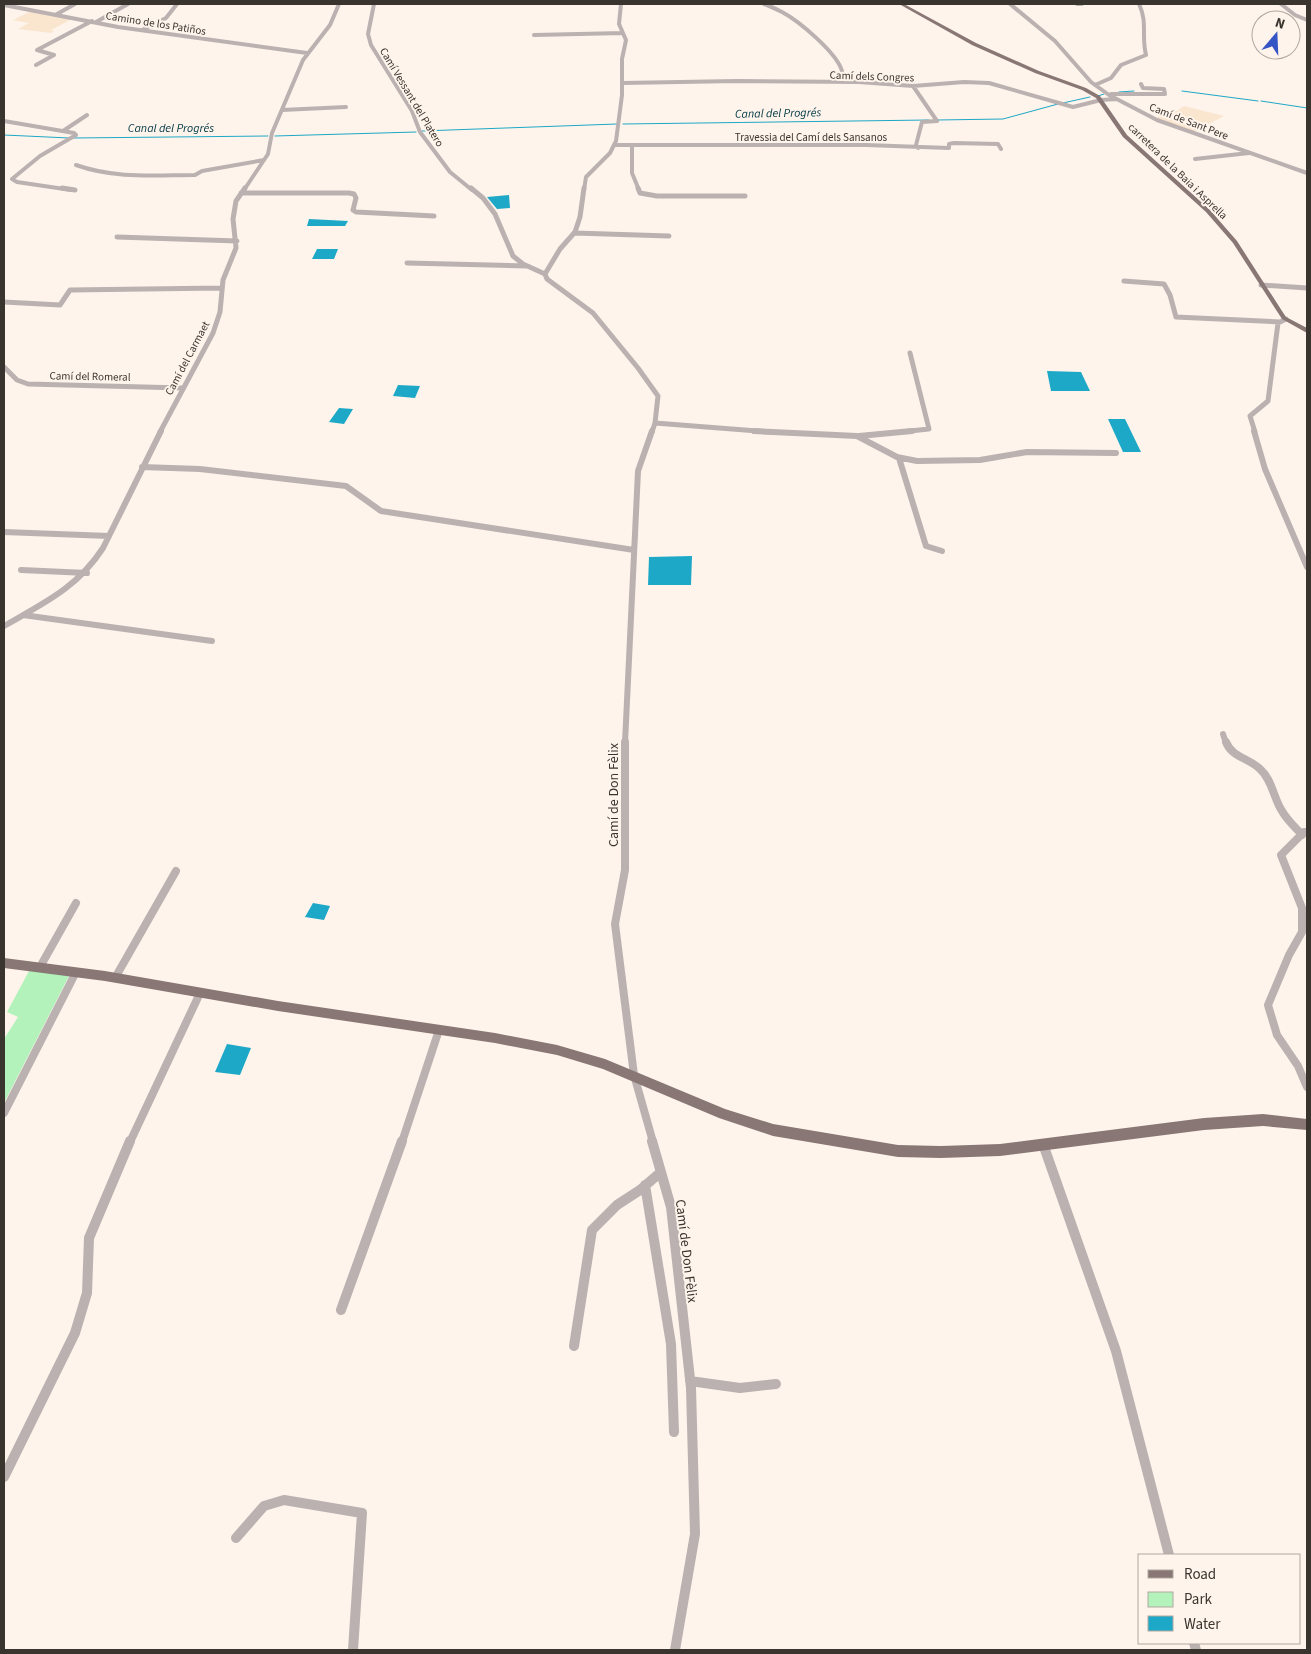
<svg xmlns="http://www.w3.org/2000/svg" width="1311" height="1654" font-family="'Source Sans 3',sans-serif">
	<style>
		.built { fill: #fae5cf }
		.green { fill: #b3f3bb }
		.water { fill: #1da8c7 }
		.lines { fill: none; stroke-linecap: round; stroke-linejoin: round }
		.stream { stroke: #1da8c7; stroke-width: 1 }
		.minor-far4 { stroke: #bbb1b0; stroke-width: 4 }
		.minor-far3 { stroke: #bbb1b0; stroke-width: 5 }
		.minor-far2 { stroke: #bbb1b0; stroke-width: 6 }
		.minor-far1 { stroke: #bbb1b0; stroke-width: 8 }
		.minor { stroke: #bbb1b0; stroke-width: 10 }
		.major { fill: #897775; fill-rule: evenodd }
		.labels { text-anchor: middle; stroke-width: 4; stroke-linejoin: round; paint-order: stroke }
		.far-street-label { font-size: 11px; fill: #3a342e; stroke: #fef4eb }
		.far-water-label { font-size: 12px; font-style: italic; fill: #003a47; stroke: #fef4eb }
		.street-label { font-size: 14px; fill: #3a342e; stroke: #fef4eb }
	</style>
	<rect width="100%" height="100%" fill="#fef4eb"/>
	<path class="built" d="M31,11L74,18L51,30L54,31L51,33L18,29L29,23L13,20Z
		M1184,106L1224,116L1193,132L1156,118L1173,110L1177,111Z"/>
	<path class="green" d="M29,971L70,974L4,1103V1039L18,1017L7,1012Z"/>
	<path class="water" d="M509,195L510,208L497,209L487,197Z
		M309,219L348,221L345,226H307Z
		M317,249H338L334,259H312Z
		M1047,371L1081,372L1090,391H1051Z
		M398,385L420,386L415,398L393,396Z
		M339,408L353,409L344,424L329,422Z
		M1108,419H1125L1141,452H1123Z
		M692,556L691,585H648L649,557Z
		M313,903L330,906L324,920L305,917Z
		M227,1044L251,1048L240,1075L215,1072Z"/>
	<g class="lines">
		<path class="stream" d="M1182,91L1258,101
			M1119,92L1134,91
			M1098,96L1104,94
			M1261,101L1307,108
			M1063,103L1090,97
			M938,120L1003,119L1058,104
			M623,124L929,120
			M422,131L617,124
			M4,135L69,138
			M275,136L416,132
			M74,138L268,136"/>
		<path class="minor-far4" d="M374,4L368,34L371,45L412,111L420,132L450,172L472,190
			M764,4C770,6 776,9 782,12C799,21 837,53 842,71
			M1010,4L1055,41L1091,82L1109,95L1157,120L1307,173
			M1077,4H1082
			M1281,4L1295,15L1307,20
			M4,5L118,27L307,53
			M57,14L75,4
			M96,22L128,4
			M142,30L166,18L177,4
			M534,35L623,33
			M36,65L54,55L37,50L92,21
			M622,83L737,81L859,82L913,86L964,82L989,83L1073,107L1101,100L1117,99
			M1095,85L1111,78L1121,65L1146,55C1141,35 1148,23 1139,4
			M913,86L937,121L922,122L916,145L918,148
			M1111,94H1165L1164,89L1143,88L1141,84
			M282,110L346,107
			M4,121L74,133L76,135L40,156L12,179L17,182L71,190
			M63,131L87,115
			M614,145H866L949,148V144L954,143L998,144L1001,149
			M632,146V173L639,190
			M1195,159L1249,153
			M76,165C115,179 155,175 195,175L202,171L264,160
			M244,190L268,154L272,133L303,60L330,25L339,4
			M584,190L586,177L610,153L616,141L622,95V59L626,40L619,24L621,4"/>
		<path class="minor-far3" d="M62,188L75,190
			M471,188L483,198L495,214L513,256L523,264L545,274
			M584,188L580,217L575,232L560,249L545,274L547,279L593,313L638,368L658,396L655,423L652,432
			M638,188L640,193L657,196H745
			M241,193H349L354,194L356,198L353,210L356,212L434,216
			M574,233L669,236
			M117,237L237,241
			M407,263L526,266
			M1124,281L1164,284L1170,295L1176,317L1280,322
			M1261,285L1307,288
			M4,302L60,305L70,290L221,288
			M4,367L17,380L28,384L183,388
			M655,423L770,432
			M160,432L213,333L220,312L223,280L236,248L233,219L236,201L245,188
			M900,432L929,429L910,353
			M1255,432L1250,416L1268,401L1278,323L1286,319"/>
		<path class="minor-far2" d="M754,431L857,436L897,457L917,461L980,460L1027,452L1116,453
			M1254,431L1265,469L1307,567
			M859,436L912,431
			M899,458L926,546L942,551
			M142,467L200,469L346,486L381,511L634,550
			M4,532L109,536
			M21,570L87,573
			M23,615L212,641
			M4,626C44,603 77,588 103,548L161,431
			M1223,734L1226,743
			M625,743L638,471L652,431"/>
		<path class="minor-far1" d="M625,742V870L615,924L634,1075L653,1142
			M1226,742C1232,758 1250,758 1261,770C1272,780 1274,799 1282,811C1287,820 1295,827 1302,835
			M1307,832H1304L1281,855L1302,908V932L1289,955L1268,1005L1277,1035L1298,1066L1307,1087
			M40,967L76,903
			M115,978L176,871
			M4,1113L76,972
			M130,1142L200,993
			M402,1142L439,1030"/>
		<path class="minor" d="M652,1141L671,1207L691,1388L695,1534L675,1650
			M1043,1144L1116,1351L1169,1555
			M645,1185L671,1344L674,1432
			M341,1310L402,1141
			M574,1346L592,1230L617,1205L640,1190L661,1172
			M690,1381L740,1388L776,1384
			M4,1477L75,1333L87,1293L89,1238L130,1141
			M236,1538L264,1506L284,1500L362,1513L353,1650
			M1194,1643L1196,1650"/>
		<path class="major" d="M899,4H904L976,43L1039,71L1086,88L1100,96L1127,135L1210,210L1237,241L1282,311L1286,317L1307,328V333L1282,319L1233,243L1206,212L1123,137L1096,98L1082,90L1035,73L972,45Z
			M4,958L105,971L278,1001L495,1033L557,1045L605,1059L725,1109L773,1124L898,1145L941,1146L1000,1144L1204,1118L1263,1114L1307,1119V1130L1263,1126L1204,1130L1000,1156L941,1158L898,1157L773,1136L719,1118L603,1069L557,1055L495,1043L278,1011L105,981L4,968Z"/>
	</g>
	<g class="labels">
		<g class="far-street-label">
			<text transform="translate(156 23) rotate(9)" y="4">Camino de los Patiños</text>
			<text transform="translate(872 76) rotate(2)" y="4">Camí dels Congres</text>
			<text transform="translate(412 97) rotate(59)" y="4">Camí Vessant del Platero</text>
			<text transform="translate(1189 121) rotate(21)" y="4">Camí de Sant Pere</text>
			<text x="811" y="141">Travessia del Camí dels Sansanos</text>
			<text transform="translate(1178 171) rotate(44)" y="4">carretera de la Baia i Asprella</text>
			<text transform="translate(187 358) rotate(-62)" y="4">Camí del Carmaet</text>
			<text transform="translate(90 376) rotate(1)" y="4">Camí del Romeral</text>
		</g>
		<g class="far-water-label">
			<text transform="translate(778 113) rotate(-1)" y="4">Canal del Progrés</text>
			<text x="171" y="132">Canal del Progrés</text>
		</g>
		<g class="street-label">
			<text transform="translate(613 795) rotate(-90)" y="5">Camí de Don Fèlix</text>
			<text transform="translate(687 1251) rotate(83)" y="5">Camí de Don Fèlix</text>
		</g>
	</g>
	<rect width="1311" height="1654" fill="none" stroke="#3a342e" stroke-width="10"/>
	<rect x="1138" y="1554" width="162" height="90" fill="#fef4eb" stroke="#b0a79f"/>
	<rect x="1148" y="1570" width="25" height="8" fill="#897775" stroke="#b0a79f"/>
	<text x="1184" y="1579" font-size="15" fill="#3a342e">Road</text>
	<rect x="1148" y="1592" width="25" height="15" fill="#b3f3bb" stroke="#b0a79f"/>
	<text x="1184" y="1604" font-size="15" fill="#3a342e">Park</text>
	<rect x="1148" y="1616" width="25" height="15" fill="#1da8c7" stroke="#b0a79f"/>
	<text x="1184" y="1629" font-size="15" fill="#3a342e">Water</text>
	<g transform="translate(1276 35) rotate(19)"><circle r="24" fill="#fef4eb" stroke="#b0a79f"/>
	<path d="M0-4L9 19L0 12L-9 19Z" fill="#3554c5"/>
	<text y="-8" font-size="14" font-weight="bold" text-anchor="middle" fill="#3a342e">N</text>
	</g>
</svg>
